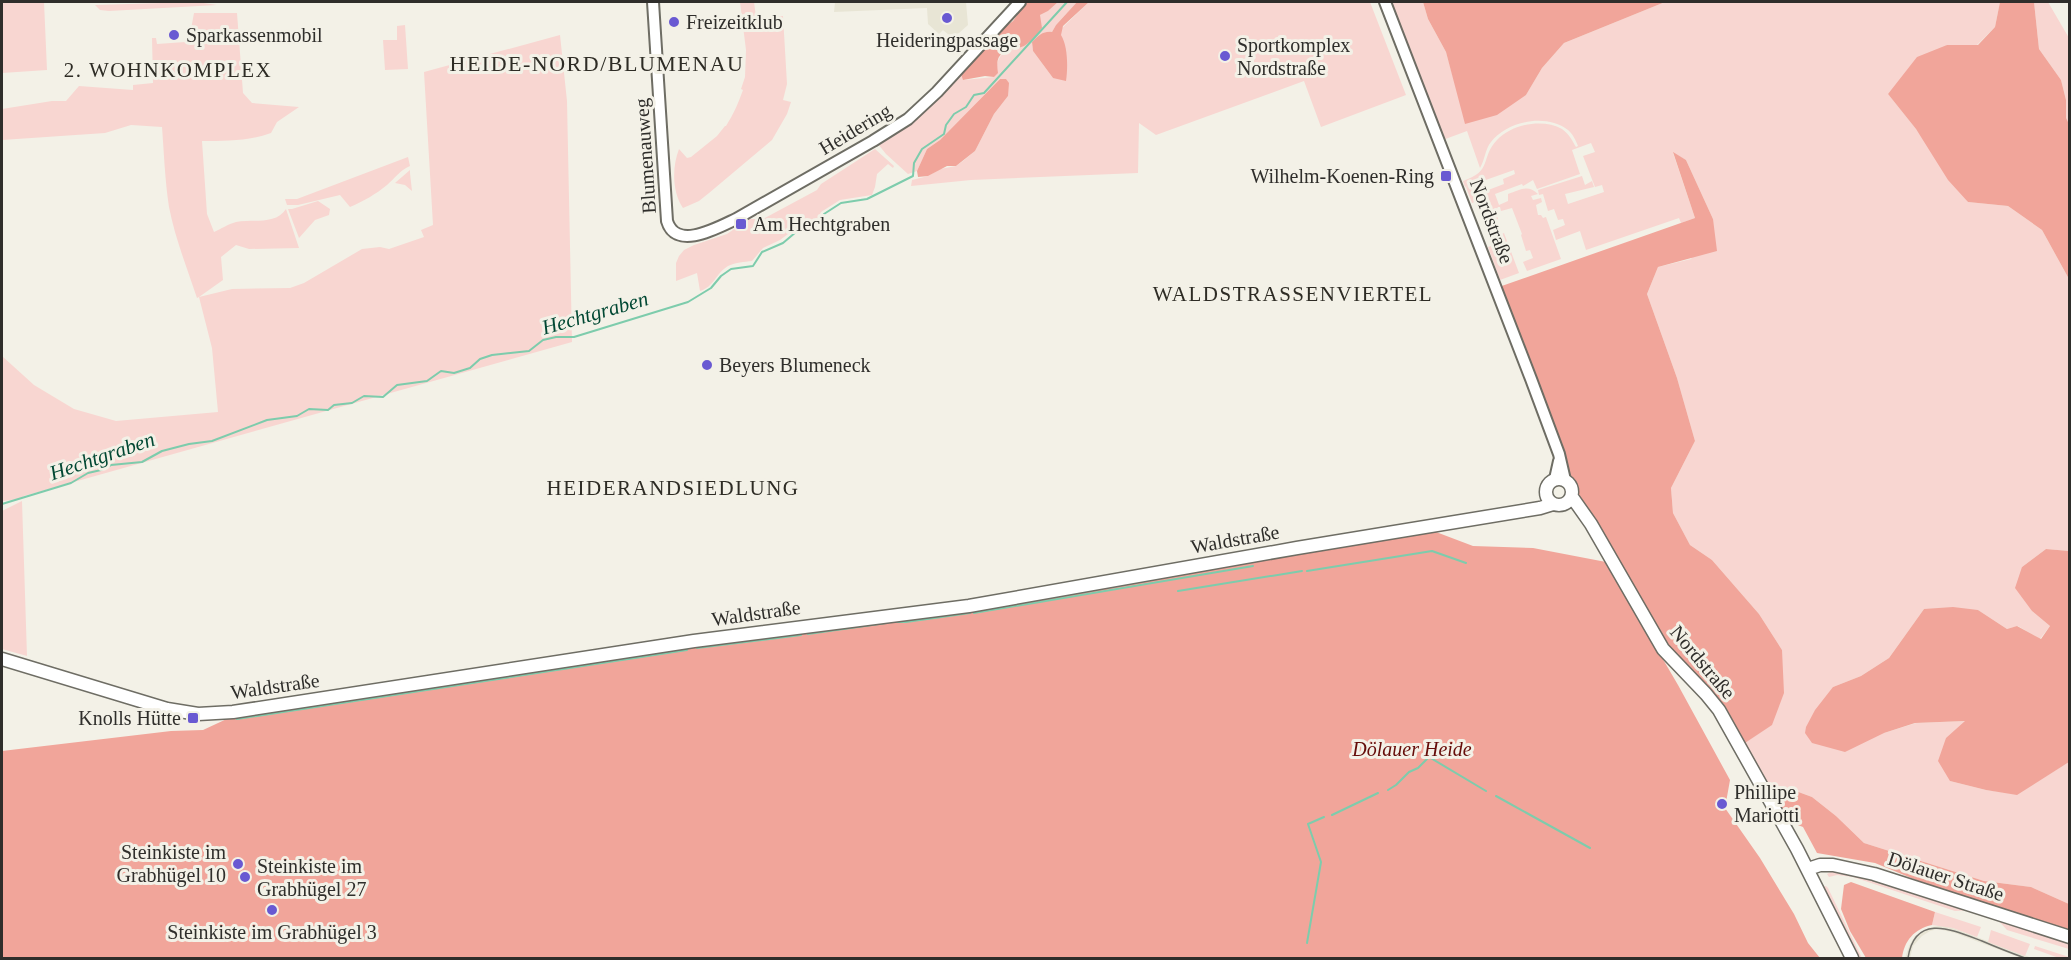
<svg xmlns="http://www.w3.org/2000/svg" width="2071" height="960" font-family="Georgia,serif">
	<style>
		.built { fill: #e8e5d5 }
		.green { fill: #f8d6d1; fill-rule: evenodd }
		.forest { fill: #f1a59a }
		.lines { fill: none; stroke-linecap: round; stroke-linejoin: round }
		.stream { stroke: #7dccac; stroke-width: 2 }
		.tertiary-casing { stroke: #6e6d64; stroke-width: 14 }
		.secondary-casing { stroke: #6e6d64; stroke-width: 15 }
		.tertiary { stroke: #fff; stroke-width: 10 }
		.secondary { stroke: #fff; stroke-width: 12 }
		.tram { stroke: #72716b; stroke-width: 1.5 }
		.poi-dot { fill: #6959d2; stroke: #f3f1e7; stroke-width: 2 }
		.labels { text-anchor: middle; stroke-width: 6; stroke-linejoin: round; paint-order: stroke }
		.poi-label { font-size: 20px; fill: #2f2e2b; stroke: #f3f1e7; text-anchor: start }
		.street-label { font-size: 20px; fill: #2f2e2b; stroke: #f3f1e7 }
		.park-label { font-size: 20px; font-style: italic; fill: #660d0a; stroke: #f3f1e7 }
		.neighbourhood-label { font-size: 21px; letter-spacing: 1.5px; fill: #2e2c25; stroke: #f3f1e7 }
		.water-label { font-size: 21px; font-style: italic; fill: #014833; stroke: #f3f1e7 }
		.quarter-label { font-size: 22px; letter-spacing: 1.5px; fill: #2e2c25; stroke: #f3f1e7 }
	</style>
	<rect width="100%" height="100%" fill="#f3f1e7"/>
	<path class="built" d="M835,2H966L968,25L959,33L950,36L943,30L939,34L928,24L927,8L834,12Z
		M1942,925L1953,928L2032,958H2021L1955,933L1938,929L1930,931L1922,936L1913,946L1910,958H1905L1909,946L1915,936L1928,928Z"/>
	<path class="green" d="M2,2H44L47,70L2,73Z
		M197,2L217,5L109,11L100,10L95,5Z
		M740,2H754L756,17L783,16L787,84L783,100L791,102L787,114L772,140L709,193L699,201L683,208C672,192 672,167 679,149L687,158L691,157L717,136L725,126H726C733,115 738,104 743,90L741,89L745,77L746,50Z
		M1058,2H1077L1056,25L1052,32C1043,31 1039,35 1032,42L1033,51L1053,78L1059,31L1089,2H1370L1406,95L1321,127L1304,81L1156,135L1139,123L1138,173L971,180L911,186L912,180L928,176L940,169L956,166L963,161L975,151L994,114L1008,96L1000,79L940,140L927,149L917,171L908,174L886,154L878,144L964,65V80L994,77C998,61 997,52 1015,49L1040,15L1048,11Z
		M1390,2H1423L1428,19L1446,52L1466,123L1526,95L1542,68L1564,43L1665,2H2000L1995,27L1977,45H1947L1888,94L1916,129L1968,202L2008,206L2042,230L2069,279V551L2046,549L2022,567L2032,611L2050,626L2040,639L2018,626L2007,629L1978,610L1924,609L1889,658L1861,676L1833,687L1884,733L1916,723L1966,721L1950,781L1986,790L2017,794L2069,762V904L2031,887L1984,881L1864,843L1836,816L1812,797L1793,790L1777,799L1745,743L1772,724L1782,650L1759,614L1712,560L1690,545L1673,513L1671,488L1695,441L1677,378L1647,294L1658,267L1691,259L1713,219L1686,160L1673,153L1695,218L1681,223L1679,218L1586,250L1580,231L1556,240L1553,230L1565,225L1563,219L1558,220L1554,209L1548,211L1543,194L1539,195L1538,190L1582,176L1585,185L1592,181L1594,187L1565,194L1568,204L1604,192L1602,185L1595,187L1583,156L1595,152L1591,143L1572,150L1580,174L1537,189L1533,180L1523,186L1522,184L1495,194L1499,205L1508,201V194C1520,190 1528,184 1538,194L1531,196L1533,200L1541,198L1542,202L1536,205L1538,215H1541L1543,218L1546,217L1561,259L1527,271L1523,262L1533,258L1530,250L1526,251L1521,235L1522,234L1512,208L1501,211L1500,207H1498L1496,210L1498,219L1486,223L1484,220L1487,216L1486,213L1493,211L1492,207L1488,208L1484,198L1472,203L1466,187L1468,186L1465,187L1463,181C1493,171 1480,158 1497,140C1512,124 1543,118 1562,129C1569,134 1572,140 1576,147L1578,146C1576,141 1573,134 1568,130C1546,113 1507,121 1491,142C1485,149 1485,160 1480,168L1467,131L1440,141ZM1514,170L1515,174L1503,179L1504,184L1483,192L1480,182Z
		M2034,2H2048L2069,38V126L2066,118V100L2061,80L2039,49Z
		M194,13H237L243,93L252,103L299,107L277,122L271,133C249,141 226,141 202,141L207,214L214,232C221,229 228,224 236,222C253,219 276,225 286,209L299,248L249,249L236,245L221,257L223,280L199,297L232,289L290,288L304,283L362,249L380,247L389,249L424,237L421,230L433,225L424,72L560,35L567,101L572,342L24,496L20,499L2,501V356L34,385L74,409L116,421L218,412L212,348L199,297L197,298C187,268 175,238 169,207C165,180 164,154 162,127L131,125L105,133L2,140V109L52,101H66L79,86L133,90V85L153,83L152,38H156L157,44L185,42L189,40Z
		M405,25L408,69L385,70L383,40H397V26Z
		M875,149L894,166L893,168L888,164L877,174L875,187L872,195L840,200L821,212L816,222L796,228L780,240L763,248L752,261C744,262 736,262 728,266C716,273 714,287 700,291L697,273L676,281V263L679,256L684,250L694,245L727,234L749,219H763L817,190L821,184Z
		M408,157L410,166C400,170 395,178 387,185C376,194 364,201 350,207L340,195L298,205H287L285,199H297Z
		M410,170V173L412,191L405,185L395,183Z
		M318,201L330,209L329,215L315,220L299,238L288,209H292Z
		M1504,233L1519,273L1500,280L1488,247L1497,244L1495,237Z
		M22,501L27,656L2,649V511Z
		M1833,871H1844L1972,910L1955,911L1853,877L1837,875L1829,877L1827,874Z
		M1826,886L1828,888L1862,958H1858L1823,887Z
		M1935,912L1981,927L1977,937L1953,928L1932,925Z
		M1996,918L2069,942V949L2007,930Z
		M1991,930L2030,944L2025,956L1988,942Z
		M2035,946L2069,957V958H2059L2034,949Z"/>
	<path class="forest" d="M1026,2H1058L1048,11L1040,15L1042,28C1037,34 1031,42 1024,46C1008,53 994,48 998,73L994,77L985,76L963,80L961,74L990,38L1013,21Z
		M1077,2H1089L1063,26L1061,35C1068,46 1068,68 1066,81L1053,78L1033,51L1032,42C1039,35 1043,31 1052,32L1056,25Z
		M1423,2H1665L1564,43L1542,68L1526,95L1497,115L1465,124L1446,52L1428,19Z
		M2000,2H2034L2039,49L2061,80L2066,100V118L2070,126L2069,279L2042,230L2008,206L1968,202L1948,180L1916,129L1888,94L1917,57L1947,45H1978L1995,27Z
		M1000,79H1006L1009,83L1008,96L994,114L975,151L956,166H947L928,176L918,177L917,171L927,149L940,140Z
		M1673,152L1686,160L1713,219L1717,251L1658,267L1647,294L1677,378L1695,441L1671,488L1673,513L1690,545L1712,560L1759,614L1782,650L1784,693L1772,725L1745,743L1725,706L1670,653L1578,502L1496,288L1695,218Z
		M1436,532L1473,546L1533,548L1606,562L1678,685L1730,780L1725,808L1760,858L1794,914L1808,943L1820,958H2V751L171,731L203,730L231,717L686,645L970,609Z
		M2046,549L2069,551V762L2017,795L1986,790L1950,781L1938,761L1946,738L1965,721L1915,723L1884,733L1845,752L1812,743L1805,733L1806,727L1815,710L1833,687L1861,676L1889,658L1924,609L1953,607L1978,610L2007,629L2017,626L2041,639L2050,626L2032,611L2015,588L2022,567Z
		M1793,790L1812,797L1836,816L1864,843L1984,881L2031,887L2069,904V937L1986,909L1875,863L1817,853L1803,827L1790,822L1777,799Z
		M1851,882L1935,912L1932,925C1914,929 1904,941 1902,958H1866L1850,931L1841,909L1844,885Z"/>
	<g class="lines">
		<path class="stream" d="M2,504L71,483L88,473L101,470L111,465L142,462L162,451L189,444L212,441L267,420L297,416L309,409L328,410L334,405L352,403L364,396L383,397L397,385L427,381L441,371L454,373L470,368L480,359L492,355L529,351L543,340L556,337H574L688,302L711,288L721,276L731,269L753,266L762,252L783,243L796,232L815,227L824,214L841,203L867,199L913,176L914,163L922,149L944,134L946,125L954,114L966,107L974,95L984,93L1067,2
			M1307,571L1432,551L1466,563
			M1178,591L1302,571
			M974,613L1253,566
			M894,622H906L970,613
			M808,634L886,623
			M697,648L801,635
			M237,719L687,650
			M1388,790L1396,785L1409,772L1418,768L1429,757L1486,791
			M1496,796L1590,848
			M1332,815L1378,793
			M1307,943L1321,862L1308,824L1324,817"/>
		<g class="tertiary-casing">
			<path id="tertiary" d="M653,2L667,221C676,251 717,228 736,219L873,141L908,119L937,92L1020,2
				M1385,2L1531,379L1559,454L1565,480
				M1555,479L1559,461"/>
		</g>
		<g class="secondary-casing">
			<path id="secondary" d="M1546 492a13 13 0 1 1 26 0a13 13 0 1 1-26 0Z
				M1572,497L1591,524L1663,649L1706,694L1719,710L1797,849L1852,958
				M2,659L167,709L198,714L233,712L694,641L969,606L1297,548L1540,508L1553,504
				M1808,869L1820,865H1833L1874,874L2070,937"/>
		</g>
		<use href="#tertiary" class="tertiary"/>
		<use href="#secondary" class="secondary"/>
		<path class="tram" d="M1908,958C1915,912 1953,930 1982,941C1996,947 2011,953 2025,958"/>
	</g>
	<g class="poi-dot">
		<circle cx="947" cy="18" r="6"/>
		<circle cx="674" cy="22" r="6"/>
		<circle cx="174" cy="35" r="6"/>
		<circle cx="1225" cy="56" r="6"/>
		<rect x="1440" y="170" width="12" height="12" rx="3"/>
		<rect x="735" y="218" width="12" height="12" rx="3"/>
		<circle cx="707" cy="365" r="6"/>
		<rect x="187" y="712" width="12" height="12" rx="3"/>
		<circle cx="1722" cy="804" r="6"/>
		<circle cx="238" cy="864" r="6"/>
		<circle cx="245" cy="877" r="6"/>
		<circle cx="272" cy="910" r="6"/>
	</g>
	<g class="labels">
		<g class="poi-label">
			<text x="686" y="29">Freizeitklub</text>
			<text x="186" y="42">Sparkassenmobil</text>
			<text x="947" y="47" text-anchor="middle">Heideringpassage</text>
			<text x="1237" y="52">Sportkomplex<tspan x="1237" dy="23">Nordstraße</tspan></text>
			<text x="1434" y="183" text-anchor="end">Wilhelm-Koenen-Ring</text>
			<text x="753" y="231">Am Hechtgraben</text>
			<text x="719" y="372">Beyers Blumeneck</text>
			<text x="181" y="725" text-anchor="end">Knolls Hütte</text>
			<text x="1734" y="799">Phillipe<tspan x="1734" dy="23">Mariotti</tspan></text>
			<text x="226" y="859" text-anchor="end">Steinkiste im<tspan x="226" dy="23">Grabhügel 10</tspan></text>
			<text x="257" y="873">Steinkiste im<tspan x="257" dy="23">Grabhügel 27</tspan></text>
			<text x="272" y="939" text-anchor="middle">Steinkiste im Grabhügel 3</text>
		</g>
		<g class="street-label">
			<text transform="translate(855 129) rotate(-31)" y="7">Heidering</text>
			<text transform="translate(645 156) rotate(-94)" y="7">Blumenauweg</text>
			<text transform="translate(1492 221) rotate(69)" y="7">Nordstraße</text>
			<text transform="translate(1235 539) rotate(-10)" y="7">Waldstraße</text>
			<text transform="translate(756 613) rotate(-8)" y="7">Waldstraße</text>
			<text transform="translate(1703 662) rotate(50)" y="7">Nordstraße</text>
			<text transform="translate(275 686) rotate(-8)" y="7">Waldstraße</text>
			<text transform="translate(1946 876) rotate(18)" y="7">Dölauer Straße</text>
		</g>
		<g class="park-label">
			<text x="1412" y="756">Dölauer Heide</text>
		</g>
		<g class="neighbourhood-label">
			<text x="168" y="77">2. WOHNKOMPLEX</text>
			<text x="1293" y="301">WALDSTRASSENVIERTEL</text>
			<text x="673" y="495">HEIDERANDSIEDLUNG</text>
		</g>
		<g class="water-label">
			<text transform="translate(595 313) rotate(-16)" y="7">Hechtgraben</text>
			<text transform="translate(102 456) rotate(-19)" y="7">Hechtgraben</text>
		</g>
		<g class="quarter-label">
			<text x="597" y="71">HEIDE-NORD/BLUMENAU</text>
		</g>
	</g>
	<rect width="2071" height="960" fill="none" stroke="#2f2e2b" stroke-width="6"/>
</svg>
